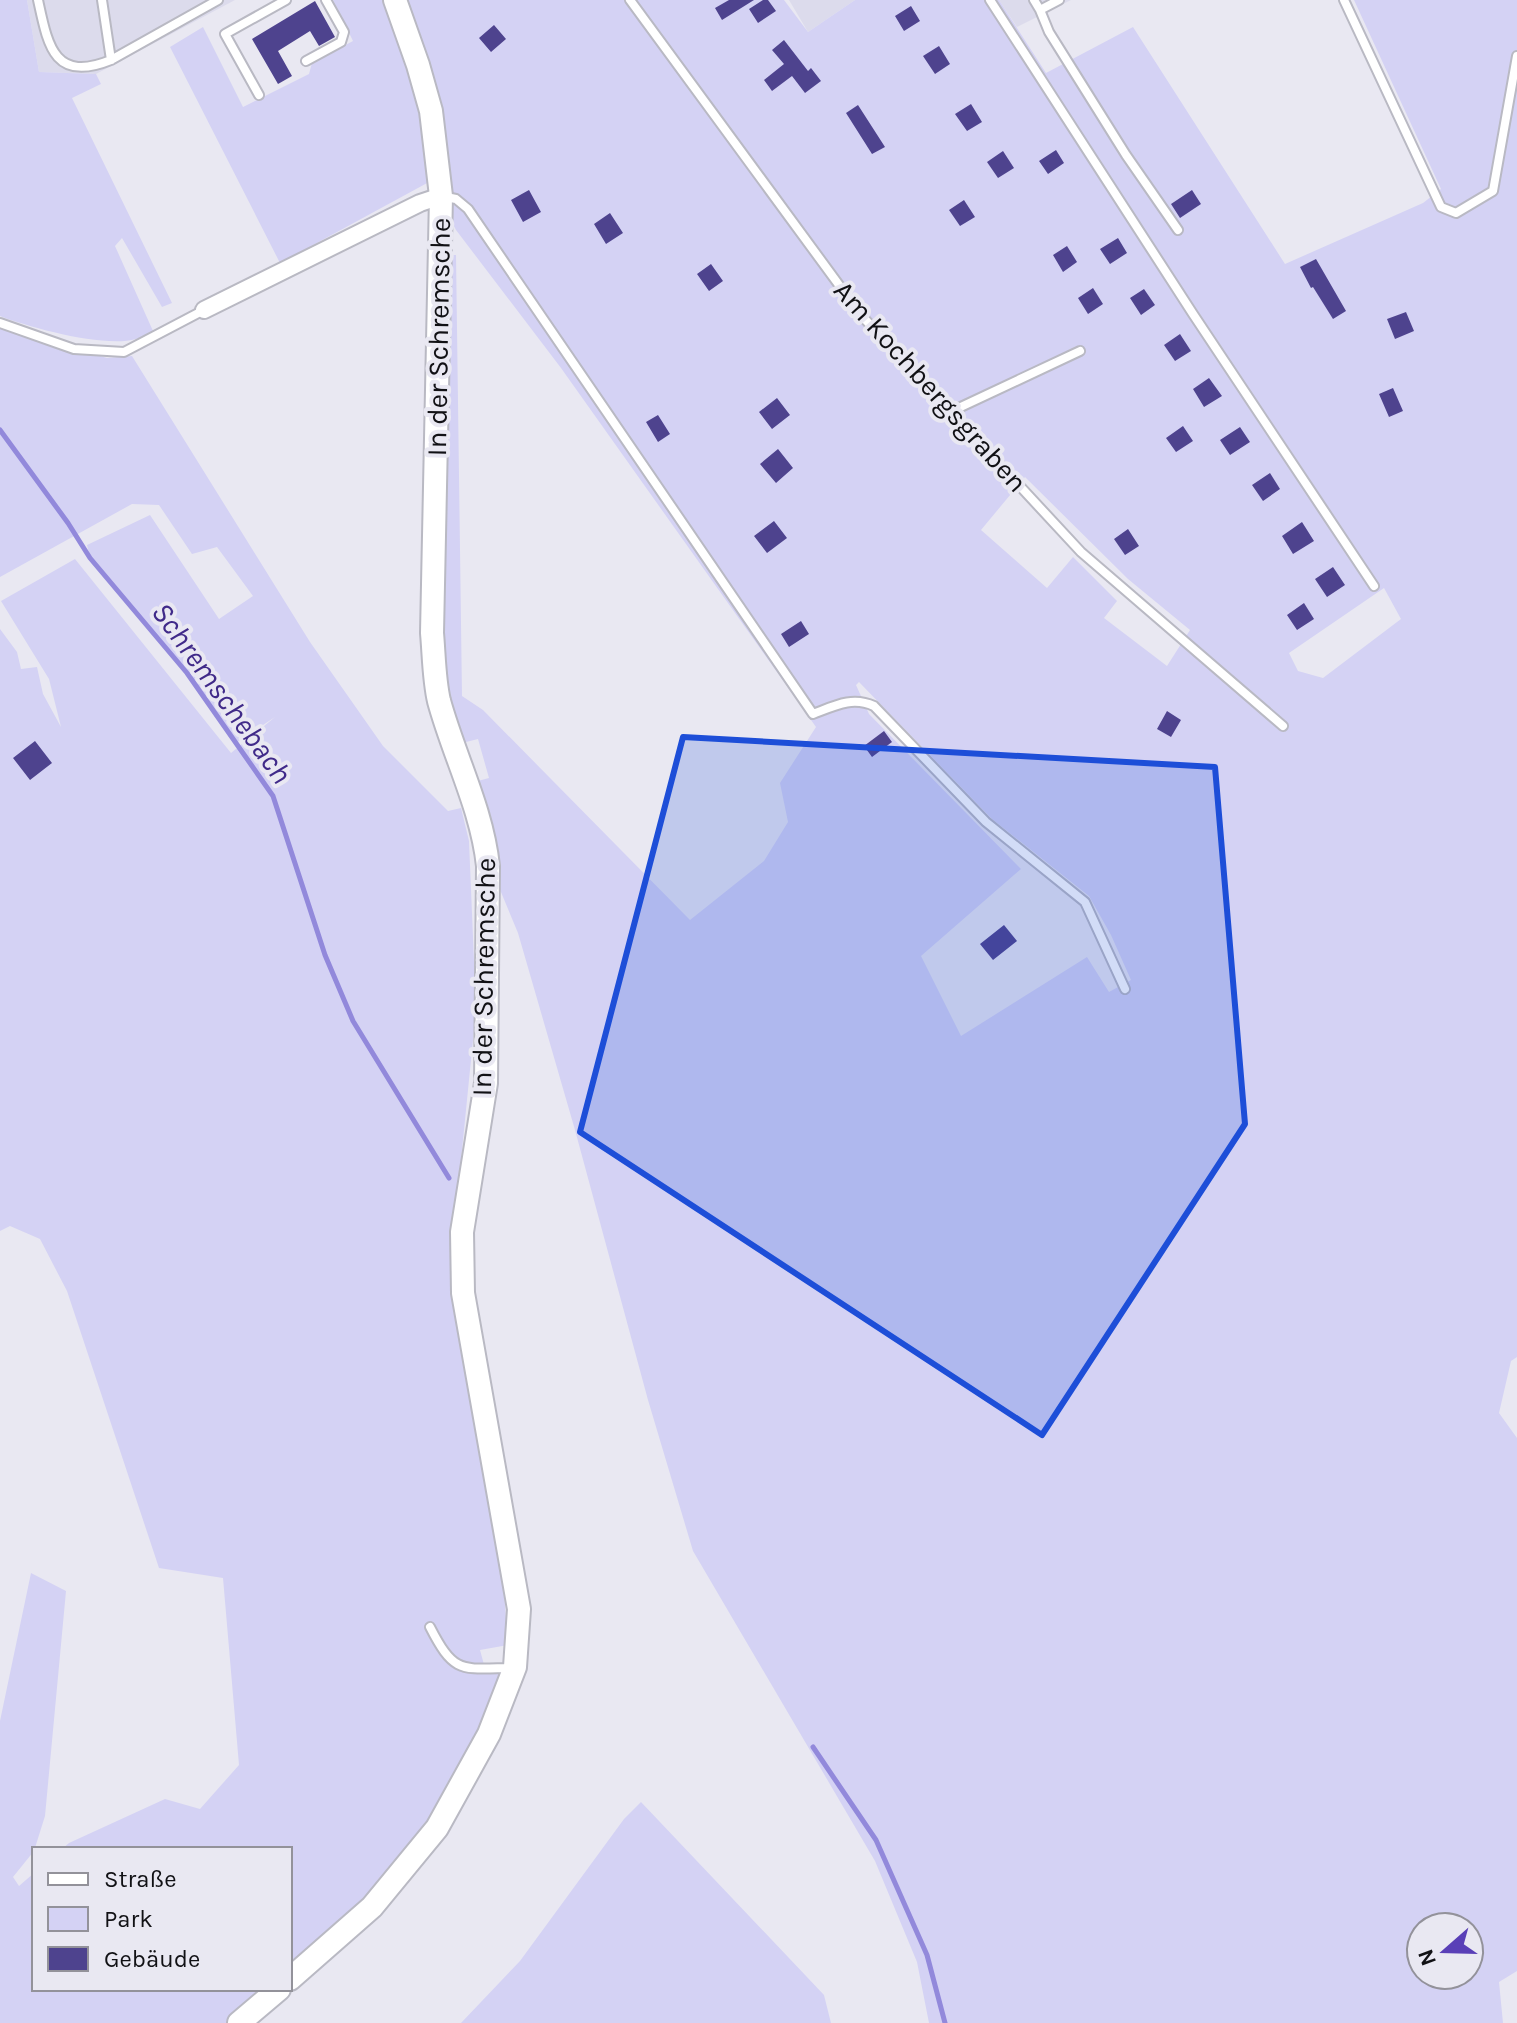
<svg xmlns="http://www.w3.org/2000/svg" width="1517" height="2023" font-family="Karla,sans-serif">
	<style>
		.built { fill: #dcdbec }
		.green { fill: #d4d2f4; fill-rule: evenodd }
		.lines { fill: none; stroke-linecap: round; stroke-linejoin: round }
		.stream { stroke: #9289db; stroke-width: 5 }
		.building { fill: #4e438e }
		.lane-casing { stroke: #b9b9c3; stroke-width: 12 }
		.street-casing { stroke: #b9b9c3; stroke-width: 20 }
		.secondary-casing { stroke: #b9b9c3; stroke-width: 26 }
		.lane { stroke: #fff; stroke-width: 8 }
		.street { stroke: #fff; stroke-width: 16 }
		.secondary { stroke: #fff; stroke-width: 22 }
		.marked { fill: #1d4ed8; fill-opacity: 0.2; stroke: #1d4ed8; stroke-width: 6; stroke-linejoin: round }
		.labels { text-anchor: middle; stroke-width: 8; stroke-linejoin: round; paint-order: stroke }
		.street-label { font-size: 28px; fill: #111115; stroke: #e9e8f2 }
		.water-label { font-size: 30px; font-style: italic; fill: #402a89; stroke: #e9e8f2 }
	</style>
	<rect width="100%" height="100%" fill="#e9e8f2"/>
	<path class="built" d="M27,0H235L96,74L39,72Z
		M789,0H855L808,32Z
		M999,0H1071L1017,27Z"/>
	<path class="green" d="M0,0H27L39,72L96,74L101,84L72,98L172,303L162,307L122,238L115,246L153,331C147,333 142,337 136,339C105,348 31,328 0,316Z
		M333,0H384L411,66L421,110L429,182L280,263L170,47L203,27L243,107L309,74L312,63L353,41Z
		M402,0H784L808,32L855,0H999L1046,73L1133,27L1285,264L1423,203L1441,189L1354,0H1517V1357L1511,1361L1499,1413L1517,1438V1971L1499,1982L1503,2023H929L917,1962L875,1861L693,1551L648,1400L575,1130L518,933L496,880L474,782L489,778L478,739L462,743L447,699L441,658L445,255H456L462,696L483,710L690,920L764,861L788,822L780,783L816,727L561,368L456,230L446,211L441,105ZM1025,477L1128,579L1190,630L1167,666L1104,618L1117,601L1073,557L1047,588L981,530ZM1384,588L1401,619L1323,678L1298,671L1289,653ZM859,682L992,819L1089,896L1111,935L1131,980L1109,992L1087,957L961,1036L921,956L1021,869L869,714L856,685ZM1421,1927H1469V1975H1421Z
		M0,326L107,358L132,356L310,642L383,746L448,811L461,808L469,841L476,1010L459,1180L451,1230L459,1342L504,1591L508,1645L480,1650L486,1672L503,1674L475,1746L496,1748L436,1843L290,1987V1849H62L69,1843L165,1799L200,1809L239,1765L223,1578L159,1568L67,1291L40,1239L10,1226L0,1231V629L17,652L21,669L37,667L43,694L61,727L49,679L1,601L75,559L231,753L275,717L236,743L187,672L90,558L87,545L150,515L219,619L253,596L217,547L192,554L159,505L132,504L0,577Z
		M31,1573L66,1591L45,1816L34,1851L13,1877L19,1886L34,1873V1989H288L249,2023H0V1721Z
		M641,1802L824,1995L831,2023H461L520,1961L624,1819Z"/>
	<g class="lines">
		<path class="stream" d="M0,430L68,523L90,558L187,673L273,796L325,955L353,1021L449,1178
			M813,1747L876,1840L927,1955L945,2023"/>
	</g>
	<path class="building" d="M729,0H754L722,20L715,8Z
		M763,0H768L776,11L758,23L749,9Z
		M315,1L335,37L319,46L310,31L278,51L292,76L278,84L252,39Z
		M911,6L920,21L904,31L895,16Z
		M494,25L506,39L491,52L479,38Z
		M784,40L808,71L811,68L821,81L805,93L792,76L772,91L764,80L784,64L772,50Z
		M939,46L950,64L935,74L923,56Z
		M971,104L982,122L967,131L955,114Z
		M858,105L885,147L872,154L846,113Z
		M1056,150L1064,163L1048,174L1039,161Z
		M1003,151L1014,168L998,178L987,162Z
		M529,190L541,212L523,222L511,200Z
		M1192,190L1201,204L1180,218L1171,204Z
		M964,200L975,217L960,226L949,210Z
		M610,213L623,233L606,244L594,224Z
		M1118,238L1127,253L1110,264L1100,249Z
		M1067,246L1077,262L1063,272L1053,255Z
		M1316,259L1346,311L1333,319L1313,287L1311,288L1300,267Z
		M711,264L723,281L709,291L697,274Z
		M1093,288L1103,304L1088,314L1078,298Z
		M1144,289L1155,305L1141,315L1130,298Z
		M1406,312L1414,331L1395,339L1387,319Z
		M1180,334L1191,351L1175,361L1164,345Z
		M1209,378L1222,396L1204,407L1193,389Z
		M1393,388L1403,411L1389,417L1379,394Z
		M777,398L790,415L772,429L759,412Z
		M658,415L670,434L658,442L646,422Z
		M1183,426L1193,441L1176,452L1166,438Z
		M1240,427L1250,442L1230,455L1220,440Z
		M778,449L793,468L776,483L760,464Z
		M1270,473L1280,489L1263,501L1252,485Z
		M774,521L787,538L767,553L754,536Z
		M1302,522L1314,541L1293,554L1282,536Z
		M1128,529L1139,546L1125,555L1114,539Z
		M1333,567L1345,585L1327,597L1315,579Z
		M1304,603L1314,619L1297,630L1287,615Z
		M801,621L809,634L789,647L781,634Z
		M1167,711L1181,720L1171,737L1157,729Z
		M884,731L892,742L872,757L864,746Z
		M35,741L52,763L30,780L13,758Z
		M1004,925L1017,941L993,960L980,944Z"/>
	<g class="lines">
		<g class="lane-casing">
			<path id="lane" d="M38,0C48,46 54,83 111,60L218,0
				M102,0L111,60
				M630,0L861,315L1081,552L1283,726
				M990,0L1193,314L1374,586
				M1034,0L1040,10L1059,0
				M1344,0L1441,207L1456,213L1493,191L1517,56
				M1040,10L1049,32L1126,155L1178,230
				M306,61L341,42L344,32L326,0
				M259,95L225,34L286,0
				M441,196L456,199L468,209L813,714C834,706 852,696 874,706L986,822L1085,902L1125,989
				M0,323L74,349L124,352L204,310
				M950,412L1080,351
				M430,1627C454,1674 461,1669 510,1668"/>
		</g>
		<g class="street-casing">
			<path id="street" d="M204,310L420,203L441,196"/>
		</g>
		<g class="secondary-casing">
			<path id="secondary" d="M290,1979L372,1907L437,1828L489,1734L515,1667L519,1609L463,1293L462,1232L486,1083L488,866C482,809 454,756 439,701C434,680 434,655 432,633L441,196L431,111L418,65L395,0
				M239,2023L279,1989"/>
		</g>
		<use href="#lane" class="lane"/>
		<use href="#street" class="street"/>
		<use href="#secondary" class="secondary"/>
	</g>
	<path class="marked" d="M683,737L1215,767L1245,1124L1042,1435L580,1132Z"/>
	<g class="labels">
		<g class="street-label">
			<text transform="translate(438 337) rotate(-89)" y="10">In der Schremsche</text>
			<text transform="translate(931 386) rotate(48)" y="10">Am Kochbergsgraben</text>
			<text transform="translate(483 977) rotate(-89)" y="10">In der Schremsche</text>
		</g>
		<g class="water-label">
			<text transform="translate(222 693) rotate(54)" y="10">Schremschebach</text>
		</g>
	</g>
	<rect x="32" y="1847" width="260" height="144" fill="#e9e8f2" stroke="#93929a" stroke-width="2"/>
	<rect x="48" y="1873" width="40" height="12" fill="#ffffff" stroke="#93929a" stroke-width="2"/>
	<text x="104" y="1887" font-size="24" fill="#111115">Straße</text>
	<rect x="48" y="1907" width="40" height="24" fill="#d4d2f4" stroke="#93929a" stroke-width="2"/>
	<text x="104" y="1927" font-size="24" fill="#111115">Park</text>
	<rect x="48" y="1947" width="40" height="24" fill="#4e438e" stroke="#93929a" stroke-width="2"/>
	<text x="104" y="1967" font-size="24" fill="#111115">Gebäude</text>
	<g transform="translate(1445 1951) rotate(250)"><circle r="38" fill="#e9e8f2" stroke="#93929a" stroke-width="2"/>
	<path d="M0-6L14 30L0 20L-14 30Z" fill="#593fb7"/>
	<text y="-12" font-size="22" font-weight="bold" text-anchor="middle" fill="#111115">N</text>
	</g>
</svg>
